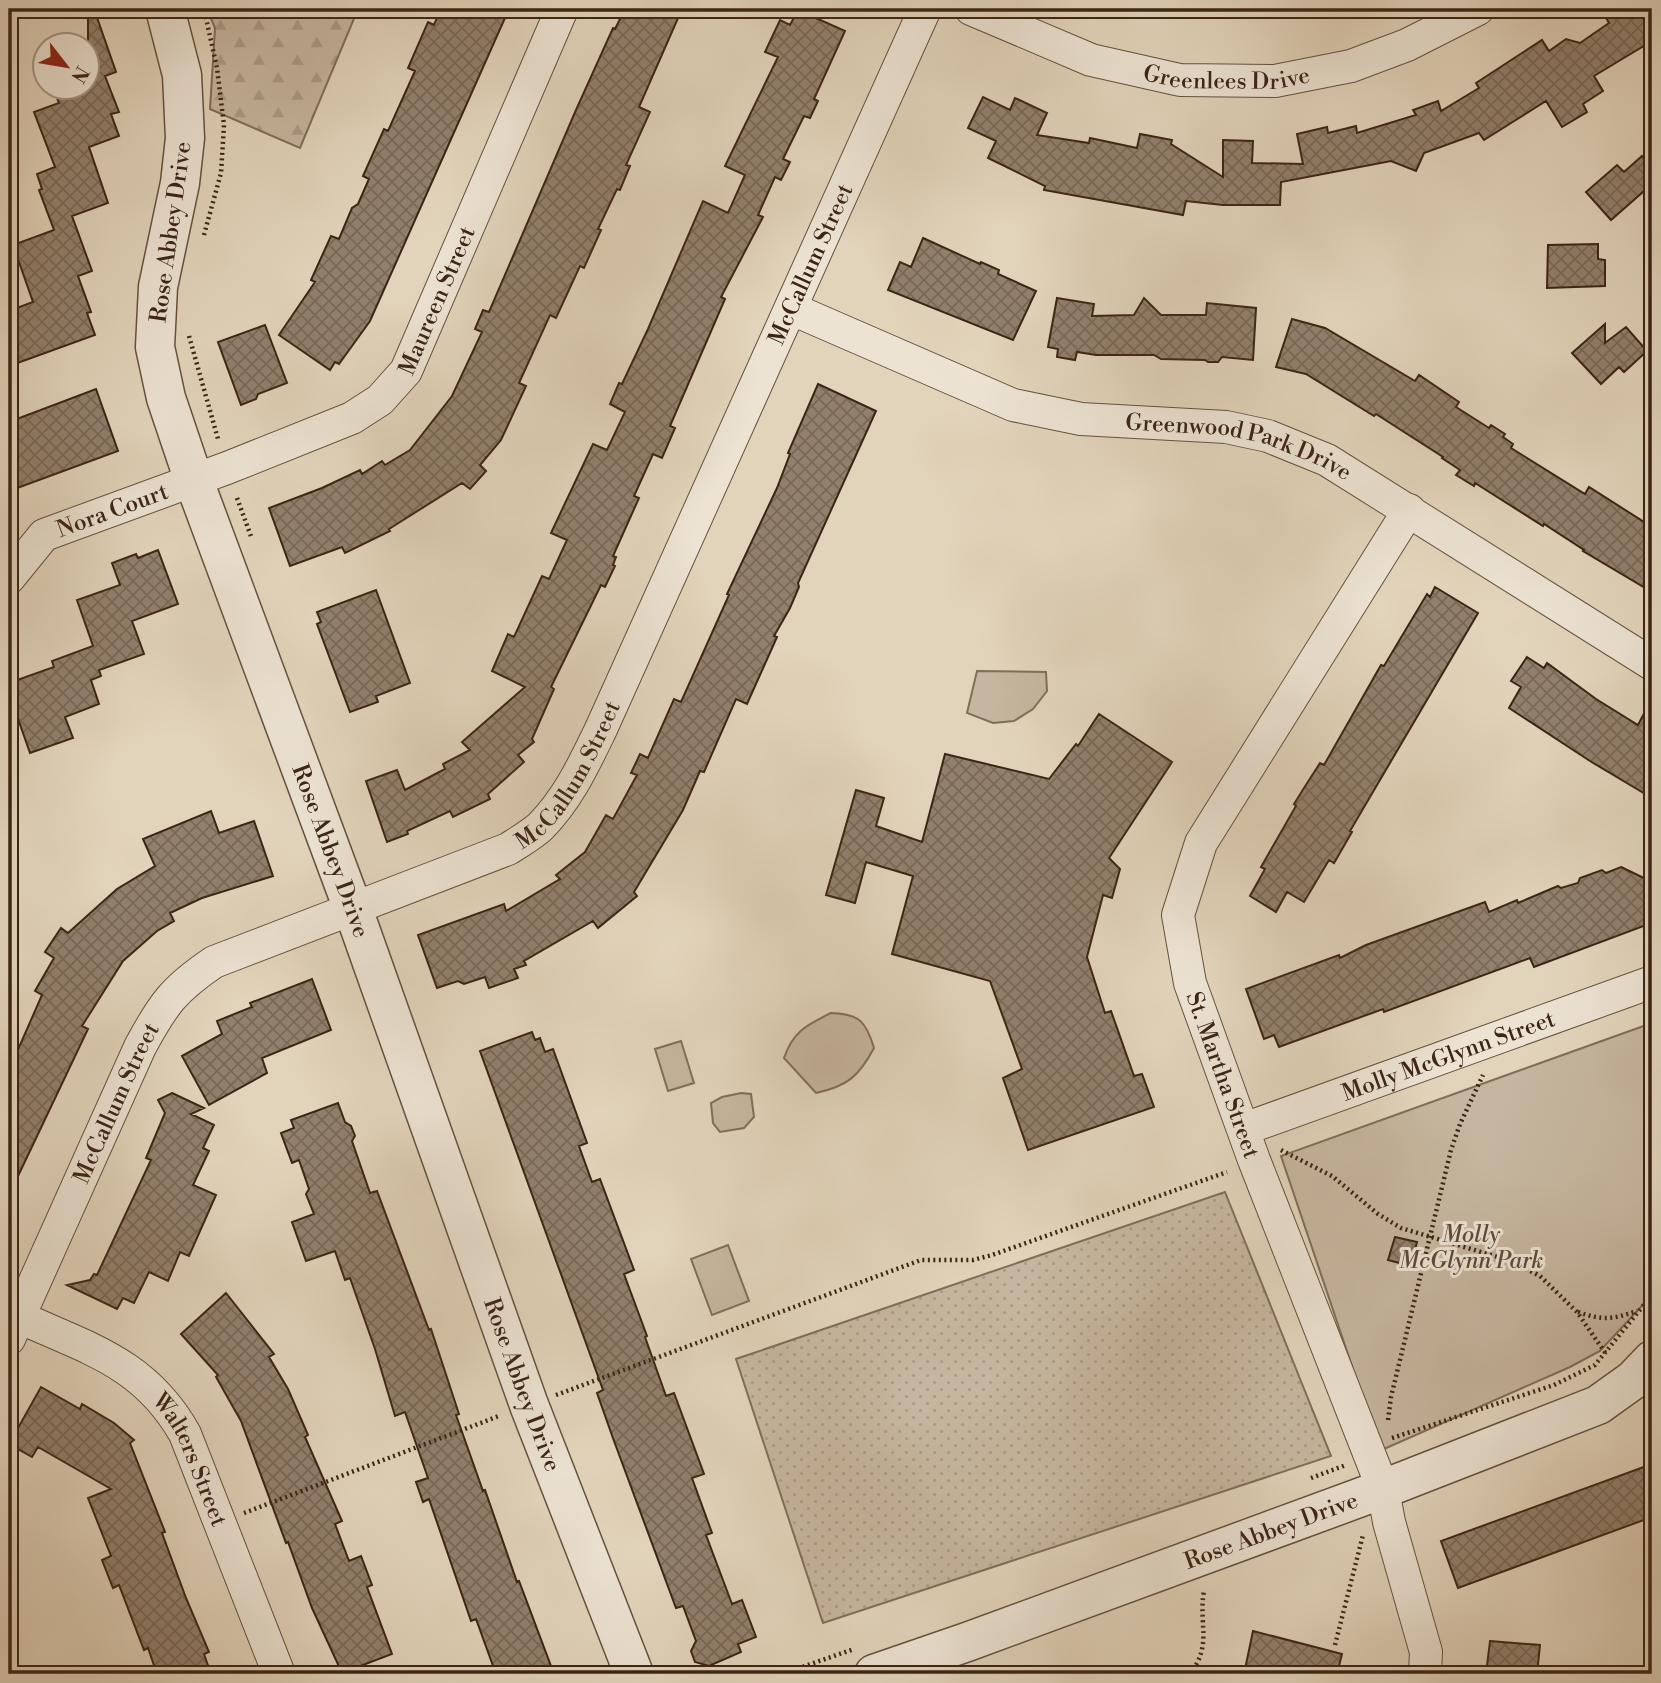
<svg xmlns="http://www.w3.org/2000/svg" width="1661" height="1683" font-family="'Libre Bodoni',serif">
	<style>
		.grass { fill: url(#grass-dots); stroke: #816e5a; stroke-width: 2 }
		.forest { fill: url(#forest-firs); stroke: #816e5a; stroke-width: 2 }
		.park { fill: #c6b69f; stroke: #816e5a; stroke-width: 2 }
		.building { fill: url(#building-cross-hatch); stroke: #3c2516; stroke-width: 2 }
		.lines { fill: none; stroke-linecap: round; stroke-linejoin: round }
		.minor-casing { stroke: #66513f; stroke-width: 34 }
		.tertiary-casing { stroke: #66513f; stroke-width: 41 }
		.path { stroke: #3c2516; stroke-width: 4.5; stroke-dasharray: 2 3.5; stroke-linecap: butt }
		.minor { stroke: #ece3d3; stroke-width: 32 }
		.tertiary { stroke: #ece3d3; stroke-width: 38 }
		.labels { text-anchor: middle; stroke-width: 6; stroke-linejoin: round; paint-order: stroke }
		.street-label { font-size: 23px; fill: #3c2516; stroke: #ece3d3 }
		.park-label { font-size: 23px; font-style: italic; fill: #5e4938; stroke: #ece3d3 }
	</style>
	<defs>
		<pattern id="grass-dots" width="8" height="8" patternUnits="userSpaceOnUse" patternTransform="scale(1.75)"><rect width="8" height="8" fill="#c6b69f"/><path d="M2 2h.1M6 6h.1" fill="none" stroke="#ab9c88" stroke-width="1.8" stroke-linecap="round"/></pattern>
		<pattern id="forest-firs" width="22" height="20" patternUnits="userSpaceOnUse" patternTransform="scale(1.75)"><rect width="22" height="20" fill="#c6b69f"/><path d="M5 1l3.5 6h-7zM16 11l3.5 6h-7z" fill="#ab9c88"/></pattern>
		<pattern id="building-cross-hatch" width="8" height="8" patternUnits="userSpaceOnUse" patternTransform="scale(1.75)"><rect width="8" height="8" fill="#92806c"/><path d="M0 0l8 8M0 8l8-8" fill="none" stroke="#786958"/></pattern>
	</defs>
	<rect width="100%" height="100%" fill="#e2d4bb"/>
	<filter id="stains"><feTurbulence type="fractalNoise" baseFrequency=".00286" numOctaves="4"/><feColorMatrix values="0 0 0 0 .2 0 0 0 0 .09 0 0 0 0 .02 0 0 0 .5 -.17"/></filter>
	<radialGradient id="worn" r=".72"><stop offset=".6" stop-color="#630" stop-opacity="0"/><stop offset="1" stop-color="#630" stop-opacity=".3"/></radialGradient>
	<path class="grass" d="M1225,1192L1331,1456L823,1623L736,1359Z"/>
	<path class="forest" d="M207,9H358L300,148L210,109L215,28Z"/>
	<path class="park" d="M977,671L1046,672L1047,691L1033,709L1014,721L993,723L967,713Z
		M831,1013C859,1014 866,1021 874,1048C859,1076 848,1086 816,1093L784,1058C793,1031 807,1025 831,1013Z
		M1652,1023V1295L1600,1351L1570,1367L1384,1449L1377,1440L1281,1156Z
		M681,1041L694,1083L668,1091L655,1049Z
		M741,1093L751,1094L754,1117L744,1128L720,1132L713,1123L711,1103L722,1097Z
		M728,1245L749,1301L712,1315L691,1259Z"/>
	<path class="building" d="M88,9H94L116,72L105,76L119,112L111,114L119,136L89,147L108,203L72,216L92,271L78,276L91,312L87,313L95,335L9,366V311L33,302L13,245L54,230L39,190L42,189L37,174L55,167L34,112L59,103L53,88H88Z
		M441,9H509L370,321L339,364L335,362L330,370L279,335L315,282L311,280L331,236L339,239L352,208L358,204L369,179L363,176L384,129L388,131L415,71L408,68L428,22L434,25Z
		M625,9H682L639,107L650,112L626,165L630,166L620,190L617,189L598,229L601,230L584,268L580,266L556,318L550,315L519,383L526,386L501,440L480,465L486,471L470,489L462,483L389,529L390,531L345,553L342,547L290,566L269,508L322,488L360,470L362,474L382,461L385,465L410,450L452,396L482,332L475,329L483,310L489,312L576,110L613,28L615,29Z
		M1601,9H1641L1652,28V41L1594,76L1603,91L1583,104L1587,112L1562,127L1546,101L1484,140L1479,133L1424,153L1416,171L1391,161L1281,182L1280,205H1223L1186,201L1183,215L1044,190L1045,186L988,158L996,141L968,128L983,97L1010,110L1015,98L1047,113L1037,135L1089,143L1090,138L1137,148L1140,134L1172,140L1171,144L1223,177V140L1253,141L1252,163L1303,164L1297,134L1327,127L1328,133L1356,126L1357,133L1416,115L1413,110L1438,101L1441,111L1479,88L1476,83L1542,40L1549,51L1566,39L1580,43L1609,23Z
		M798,10L845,31L814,99L818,101L810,118L804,116L783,159L790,162L781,180L775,177L758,215L763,217L721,297L725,299L670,426L675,428L662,458L653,454L634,496L639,498L613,556L616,557L613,565L615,566L605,587L601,585L551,687L554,689L532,739L534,742L518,755L524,762L488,794L490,799L453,817L450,811L407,831L408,834L387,842L366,781L397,770L405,790L445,769L443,764L470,750L462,742L525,687L492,671L508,634L514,637L542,576L549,579L567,540L551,533L593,444L607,450L625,412L610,404L619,383L622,384L648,329L703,201L728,213L745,175L725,166L778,57L765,52L780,20L790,25Z
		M1642,156L1652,167V184L1611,220L1586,192L1617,165L1624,172Z
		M923,238L980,264L981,262L999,270L998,274L1036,291L1013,340L888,290L900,262L911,267Z
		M1598,244V259L1605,260V286L1547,288L1548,245Z
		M1057,298L1094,304L1092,316L1134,315L1144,298L1161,315H1206L1207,303L1256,308L1253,360L1222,357L1218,362H1208L1205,360L1161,359L1154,355H1096L1077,352L1075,360L1057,357L1058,349L1048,347Z
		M1292,319L1325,328L1415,381L1419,375L1459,402L1456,407L1489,428L1491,425L1505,434L1503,437L1513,444L1511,448L1585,494L1589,487L1652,527V592L1583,551L1584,550L1544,524L1543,526L1475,483L1474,486L1456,475L1460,470L1442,458L1443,457L1376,414L1374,416L1306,374L1276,367Z
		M1605,324V343L1626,327L1647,351L1624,372L1619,367L1601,384L1572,353Z
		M265,325L287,383L258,394L256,399L241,405L218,342Z
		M818,384L876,411L798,583L799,587L790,608L774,636L777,637L747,704L736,699L704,772L700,771L683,810L634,892L637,896L598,928L593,921L524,961L526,965L514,969L518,978L489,988L485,977L464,984L458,981L437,988L418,935L504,904L506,911L560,879L556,875L585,852L606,815L613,819L637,775L631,773L640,754L648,758L674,699L681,702L729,595L727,594L777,488L790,454L788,453Z
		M96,389L118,451L9,491V422Z
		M158,550L178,604L132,621L144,654L99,670L101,676L91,680L99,704L65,717L73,738L30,753L9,693V683L54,667L52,661L93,646L77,600L120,585L112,563L136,554L138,558Z
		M1435,587L1478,613L1350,831L1352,832L1334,863L1329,860L1304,902L1287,892L1276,912L1250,896L1265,869L1261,867L1296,806L1294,804L1304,788L1320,763L1324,765L1381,665L1384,666L1427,594L1430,597Z
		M376,590L410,683L376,696L378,702L350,712L317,624L321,622L317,612Z
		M1527,657L1544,668L1547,663L1596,699L1638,725L1652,698V798L1590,761L1509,708L1521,687L1511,681Z
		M1099,714L1172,762L1109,858L1120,869L1112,898L1103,895L1087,957L1105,1013L1111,1011L1134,1076L1142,1074L1154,1107L1028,1150L1003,1078L1022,1069L990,981L892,954L913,876L866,862L855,903L826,895L856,790L884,798L876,826L922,842L945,754L1049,779L1076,744L1078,746Z
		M211,811L219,833L254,821L273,876L202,898L170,913L174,921L157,931L123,961L82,1026L88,1029L9,1195V1070L42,995L35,991L54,958L45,952L61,928L68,933L117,889L155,866L143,839Z
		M1621,867L1652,882V911L1645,914L1649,924L1534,967L1530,958L1384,1012L1383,1009L1279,1047L1274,1035L1264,1039L1246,989L1339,955L1340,958L1366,945L1485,902L1489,912L1517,900L1518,903L1558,886L1561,888L1578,883L1580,878L1602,870L1606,873Z
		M312,979L331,1030L262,1058L267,1073L209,1105L182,1056L222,1034L217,1021L252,1007L250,1003Z
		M532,1032L535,1040L540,1038L545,1052L553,1049L587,1143L579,1146L592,1182L600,1179L634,1270L624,1274L647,1336L645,1337L666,1396L674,1393L704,1474L692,1478L712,1533L706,1535L732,1604L742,1600L756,1637L738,1644L741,1652L709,1666L695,1662L691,1651L696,1641L683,1606L676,1608L614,1441L597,1393L603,1390L480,1051Z
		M172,1093L204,1108L191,1114L214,1125L203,1148L209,1151L193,1185L216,1195L189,1256L180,1252L168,1281L149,1272L134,1303L123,1298L117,1309L67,1285L90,1280L94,1274L97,1275L151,1160L146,1158L165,1113L158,1100Z
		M338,1103L345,1122L351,1126L355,1136L352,1141L370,1193L377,1191L429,1330L431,1329L459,1414L456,1415L483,1491L485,1490L517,1582L519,1581L554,1674H496L476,1619L471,1621L429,1499L423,1502L416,1482L428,1478L405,1412L395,1416L375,1349L350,1278L345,1280L335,1251L306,1261L292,1222L314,1214L306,1194L309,1189L299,1160L292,1163L281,1133L294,1128L291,1120Z
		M1395,1237L1417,1242L1411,1266L1388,1260Z
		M226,1293L274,1354L269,1357L288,1389L308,1435L305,1437L342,1521L335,1524L349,1561L361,1556L372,1585L367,1587L392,1654L342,1673L312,1608L288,1542L286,1543L241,1421L216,1377L218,1375L181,1334Z
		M41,1387L80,1409L82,1404L114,1423L134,1440L130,1443L165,1532L162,1533L186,1598L209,1652L204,1654L211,1674H157L148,1648L144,1650L119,1585L113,1588L102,1560L111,1556L88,1498L111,1489L38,1447L32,1457L9,1444Z
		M1652,1464V1517L1458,1588L1441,1541Z
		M1253,1631L1342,1654L1337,1674H1244Z
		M1490,1641L1540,1645L1537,1674H1486Z"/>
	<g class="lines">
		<g class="minor-casing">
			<g id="minor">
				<path id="s1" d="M971,9L1091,60L1180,80L1275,81L1351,66L1407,45L1478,9"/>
				<path id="s2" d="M792,309L1013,405L1081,419L1226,427L1268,436L1327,460L1652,664"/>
				<path id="s3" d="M1409,510L1201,843L1178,915L1190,983L1254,1160L1383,1489L1389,1522L1426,1652L1425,1674"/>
				<path id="s4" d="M9,578L44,535L227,468L352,418L380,400L406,371L562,9"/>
				<path id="s5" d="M1244,1129L1652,982"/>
				<path id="s6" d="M19,1317C89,1349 145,1363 185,1434L279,1674"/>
				<path id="s7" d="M9,1339L140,1047C163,1004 174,989 214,962L508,849C519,842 531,835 540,827C568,799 584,764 601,729L925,9"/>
			</g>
		</g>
		<g class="tertiary-casing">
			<g id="tertiary">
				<path id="s8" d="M165,9L182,75L185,138L180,183L158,287L155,347L166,398L194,481L353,909L529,1405L634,1674"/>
				<path id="s9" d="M874,1674L967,1642L1383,1489L1598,1405L1633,1380L1652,1360"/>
			</g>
		</g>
		<path class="path" d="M204,235L221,173L224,125L217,68L204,9
			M189,336L218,439
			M237,498L252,539
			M1281,1150L1332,1176L1378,1214L1401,1228L1511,1261L1540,1276L1577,1312L1606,1354
			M1578,1312C1603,1321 1613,1319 1637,1311
			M556,1395L921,1260H973L992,1255L1227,1172
			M1388,1420L1391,1397L1451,1150L1460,1124L1483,1075
			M1392,1438L1554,1385L1595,1365L1652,1295
			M1311,1478L1346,1465
			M244,1513L499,1416
			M1335,1645L1363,1535
			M782,1674L854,1649
			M1190,1674C1213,1644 1198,1624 1204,1591"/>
		<use href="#minor" class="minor"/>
		<use href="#tertiary" class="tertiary"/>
	</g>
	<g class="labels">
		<g class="street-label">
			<text dy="8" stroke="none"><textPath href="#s1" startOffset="268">Greenlees Drive</textPath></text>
			<text transform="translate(170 232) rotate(-82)" y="8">Rose Abbey Drive</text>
			<text dy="8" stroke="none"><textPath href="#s7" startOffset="1414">McCallum Street</textPath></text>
			<text dy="8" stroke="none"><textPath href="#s4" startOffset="534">Maureen Street</textPath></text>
			<text dy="8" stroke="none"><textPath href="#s2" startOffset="472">Greenwood Park Drive</textPath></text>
			<text dy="8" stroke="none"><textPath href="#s4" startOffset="128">Nora Court</textPath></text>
			<text dy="8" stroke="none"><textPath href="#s7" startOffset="847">McCallum Street</textPath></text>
			<text dy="8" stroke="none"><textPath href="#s8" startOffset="877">Rose Abbey Drive</textPath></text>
			<text dy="8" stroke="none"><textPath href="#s5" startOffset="217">Molly McGlynn Street</textPath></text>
			<text dy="8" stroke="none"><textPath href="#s3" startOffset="635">St. Martha Street</textPath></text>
			<text dy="8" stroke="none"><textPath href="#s7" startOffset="259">McCallum Street</textPath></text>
			<text dy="8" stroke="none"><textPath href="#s8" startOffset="1444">Rose Abbey Drive</textPath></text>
			<text dy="8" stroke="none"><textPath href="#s6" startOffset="233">Walters Street</textPath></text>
			<text dy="8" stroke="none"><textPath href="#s9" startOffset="422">Rose Abbey Drive</textPath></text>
		</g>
		<g class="park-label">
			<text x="1471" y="1242">Molly<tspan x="1471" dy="26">McGlynn Park</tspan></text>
		</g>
	</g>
	<rect width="1661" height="1683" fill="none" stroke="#e2d4bb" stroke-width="35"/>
	<rect x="10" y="10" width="1640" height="1662" fill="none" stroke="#3c2516" stroke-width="3.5"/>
	<rect x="18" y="18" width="1626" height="1648" fill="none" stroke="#3c2516" stroke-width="2"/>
	<g transform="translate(66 66) rotate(121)"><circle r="33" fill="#ece3d3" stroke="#a69787" stroke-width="2"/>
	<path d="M0-5L12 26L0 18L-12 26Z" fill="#8f2418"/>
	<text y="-10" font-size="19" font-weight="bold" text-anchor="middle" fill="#3c2516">N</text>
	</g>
	<rect width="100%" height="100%" filter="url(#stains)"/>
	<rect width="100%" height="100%" fill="url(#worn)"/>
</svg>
